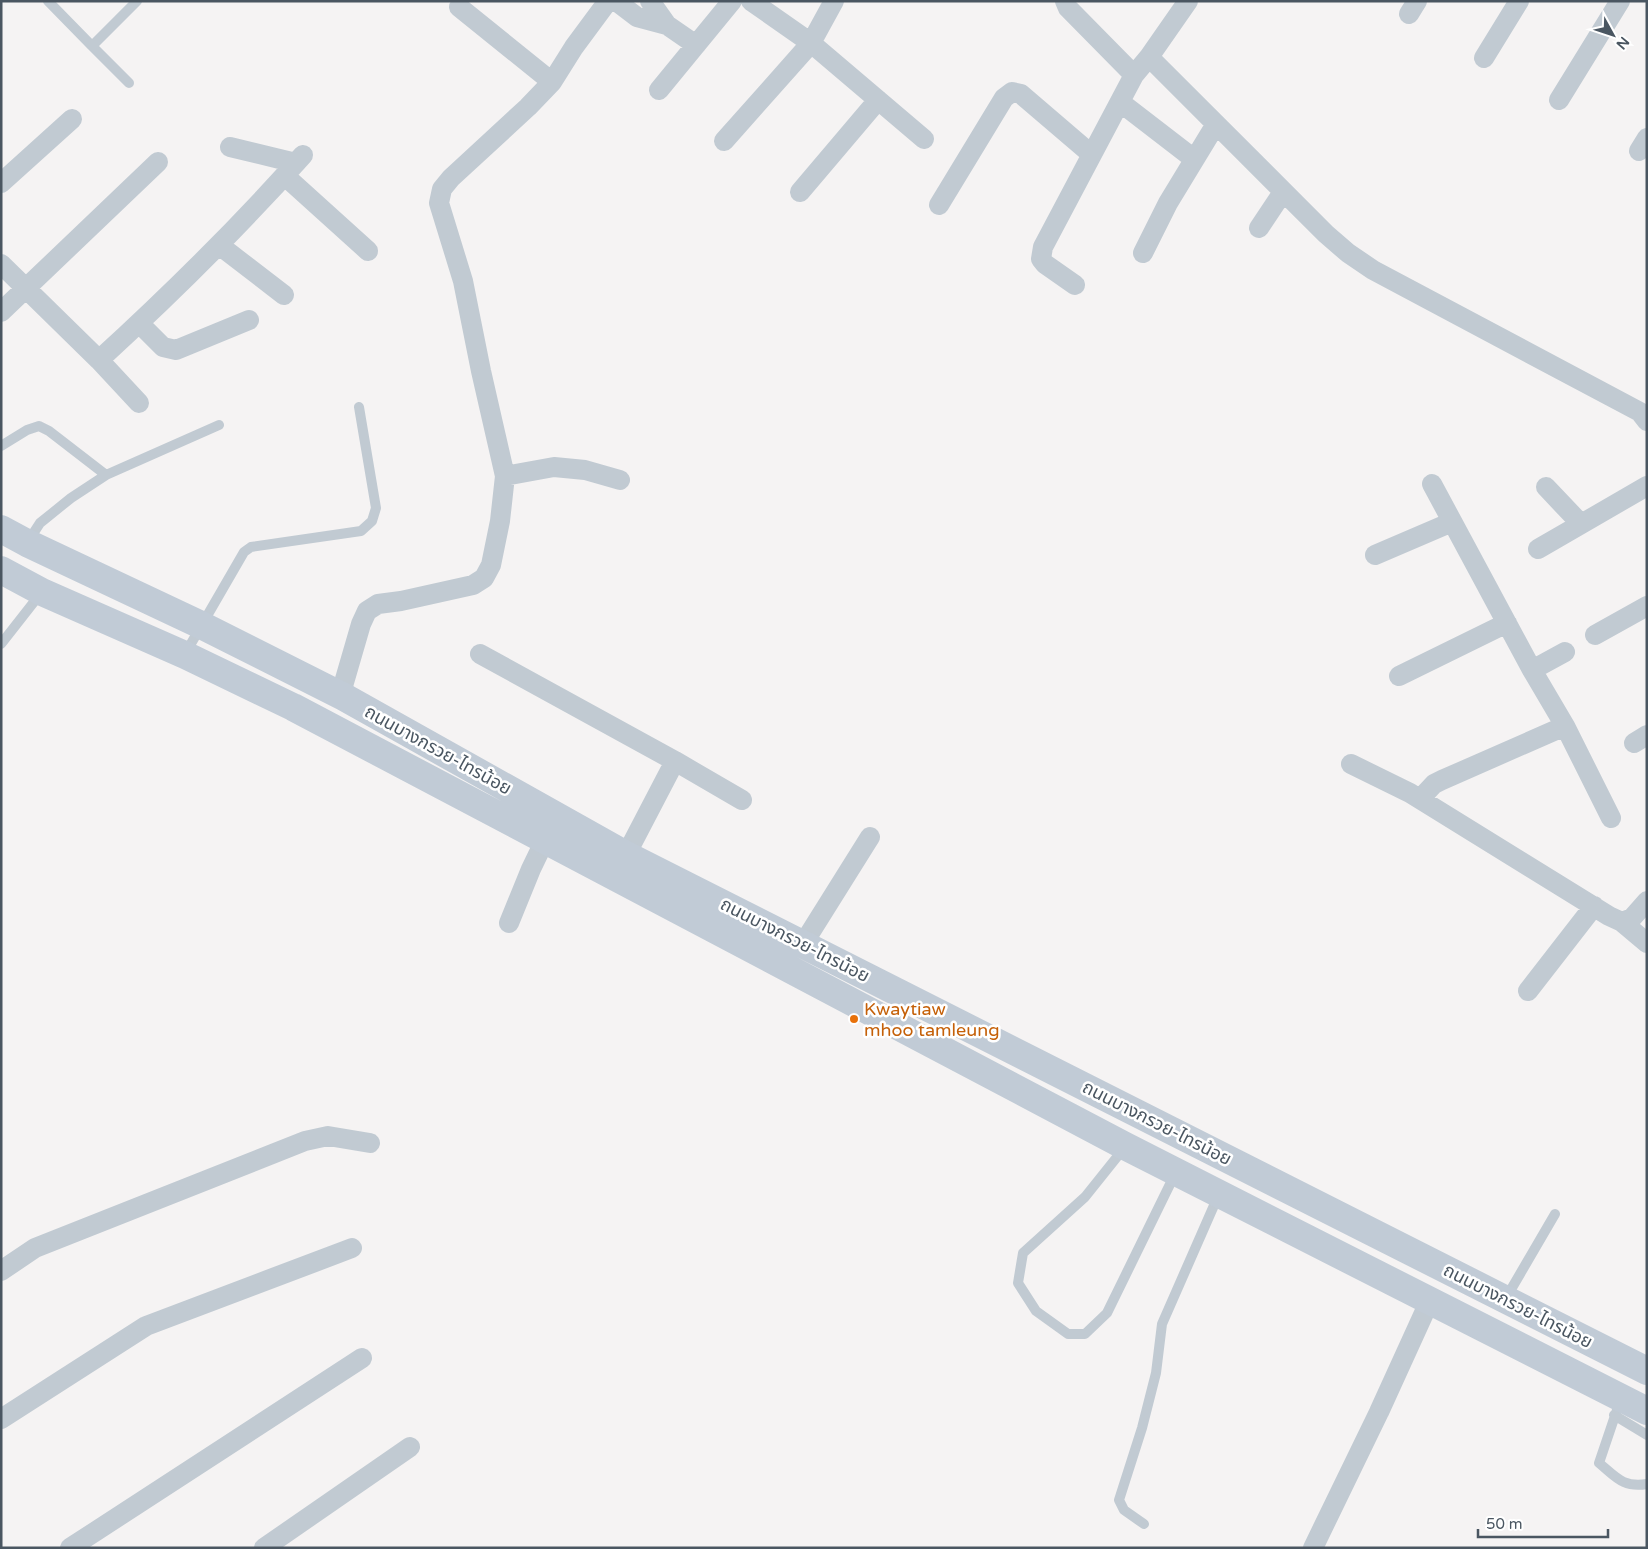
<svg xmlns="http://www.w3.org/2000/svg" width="1648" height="1549" font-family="'Varela Round','Noto Sans Thai',sans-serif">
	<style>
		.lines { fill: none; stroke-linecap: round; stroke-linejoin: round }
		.lane { stroke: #c1cad2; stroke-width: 10 }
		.street { stroke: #c1cad2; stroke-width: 20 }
		.secondary { stroke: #c1cbd6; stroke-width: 28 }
		.food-dot { fill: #e8710a; stroke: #fff; stroke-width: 2 }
		.labels { text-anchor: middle; stroke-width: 5; stroke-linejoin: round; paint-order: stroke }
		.street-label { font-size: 18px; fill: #4a5661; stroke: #fff }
		.food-label { font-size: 18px; fill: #c56008; stroke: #fff; text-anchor: start }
	</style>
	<rect width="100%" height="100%" fill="#f5f3f3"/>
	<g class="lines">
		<path class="lane" d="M48,1L92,46L137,1
			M92,46L129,83
			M1,446L27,430L39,426L49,431L106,475
			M27,543L40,523L71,498L106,475L219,425
			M1,644L41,593
			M185,654L244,552L251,547L361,531L372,521L376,508L359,407
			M1125,1147L1085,1197L1023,1253L1018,1283L1036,1311L1068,1334H1085L1107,1313L1175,1174
			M1506,1298L1555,1214
			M1621,1398L1599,1463C1616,1477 1623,1488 1647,1484
			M1614,1415L1647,1435
			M1144,1524L1124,1510L1119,1500L1142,1428L1156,1373L1162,1324L1219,1194"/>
		<path class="street" d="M616,1L637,17L667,25
			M650,1L667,25L696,45
			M751,1L811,43L924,139
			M1065,1L1068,8L1134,75
			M459,7L552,82
			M1409,14L1417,1
			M1149,57L1326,234L1348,253L1373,270L1640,412L1647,421
			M1484,58L1519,1
			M659,90L732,1
			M1559,100L1620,1
			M1120,102L1194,159
			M724,141L811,43L834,1
			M230,147L296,163
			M1639,151L1647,138
			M285,176L368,251
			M1,183L72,119
			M800,192L878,100
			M939,205L1004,98L1012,92L1021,94L1091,154
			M1259,228L1283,192
			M219,245L284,295
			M1143,253L1168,203L1216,124
			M1,264L99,360L139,403
			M1075,285L1045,264L1041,259L1043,247L1134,75L1149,57L1188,1
			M1,312L158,162
			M139,323L163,347L176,350L249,320
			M99,360C170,295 239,227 303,155
			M505,476L554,467L585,470L620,480
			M1432,484L1532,670L1565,726L1611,818
			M1546,487L1581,524
			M1538,549L1647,486
			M1375,555L1452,522
			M1595,635L1647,606
			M480,654L675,761L626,855
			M1532,670L1565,652
			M1399,676L1507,623
			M344,697L343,686L361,624L367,611L378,604L401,601L473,585L484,578L491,565L500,521L505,476L481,371L463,281L439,203L442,189L451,178L528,107L552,82L574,47L608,1
			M1634,743L1647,735
			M675,761L742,800
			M1351,764L1410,793L1609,916L1622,922L1647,943
			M1420,799L1434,784L1442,780L1565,726
			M1622,922L1632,918L1647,901
			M509,923L531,869L545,840
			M803,944L870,837
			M1528,991L1594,906
			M1,1271L35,1248L305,1141L328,1136L370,1143
			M1,1419L146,1326L352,1248
			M70,1548L362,1358
			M264,1548L410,1447
			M1313,1548L1379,1412L1430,1300"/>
		<path class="secondary" d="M1,529L27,543L201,625L344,697L626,855L1647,1371
			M1,570L42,592L185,655L293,707L1125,1146L1647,1411"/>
	</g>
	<circle class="food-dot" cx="854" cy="1019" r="5"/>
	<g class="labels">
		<g class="street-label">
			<text transform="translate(438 750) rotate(29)" y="6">ถนนบางกรวย-ไทรน้อย</text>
			<text transform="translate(795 940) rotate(27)" y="6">ถนนบางกรวย-ไทรน้อย</text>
			<text transform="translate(1157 1123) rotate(27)" y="6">ถนนบางกรวย-ไทรน้อย</text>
			<text transform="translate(1518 1306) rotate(27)" y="6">ถนนบางกรวย-ไทรน้อย</text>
		</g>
		<g class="food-label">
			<text x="864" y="1015">Kwaytiaw<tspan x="864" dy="21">mhoo tamleung</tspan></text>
		</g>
	</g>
	<rect width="1648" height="1549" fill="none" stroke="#4a5661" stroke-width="5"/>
	<g transform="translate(1613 35) rotate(130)" stroke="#ffffff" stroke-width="4" paint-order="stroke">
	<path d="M0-4L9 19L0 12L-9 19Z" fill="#4a5661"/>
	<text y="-8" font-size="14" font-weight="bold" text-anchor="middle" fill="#4a5661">N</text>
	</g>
	<path d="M1478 1529v8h130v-8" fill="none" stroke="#4a5661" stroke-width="2.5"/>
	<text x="1486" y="1529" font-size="15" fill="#4a5661" stroke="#ffffff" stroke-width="4" paint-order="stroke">50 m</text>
</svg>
